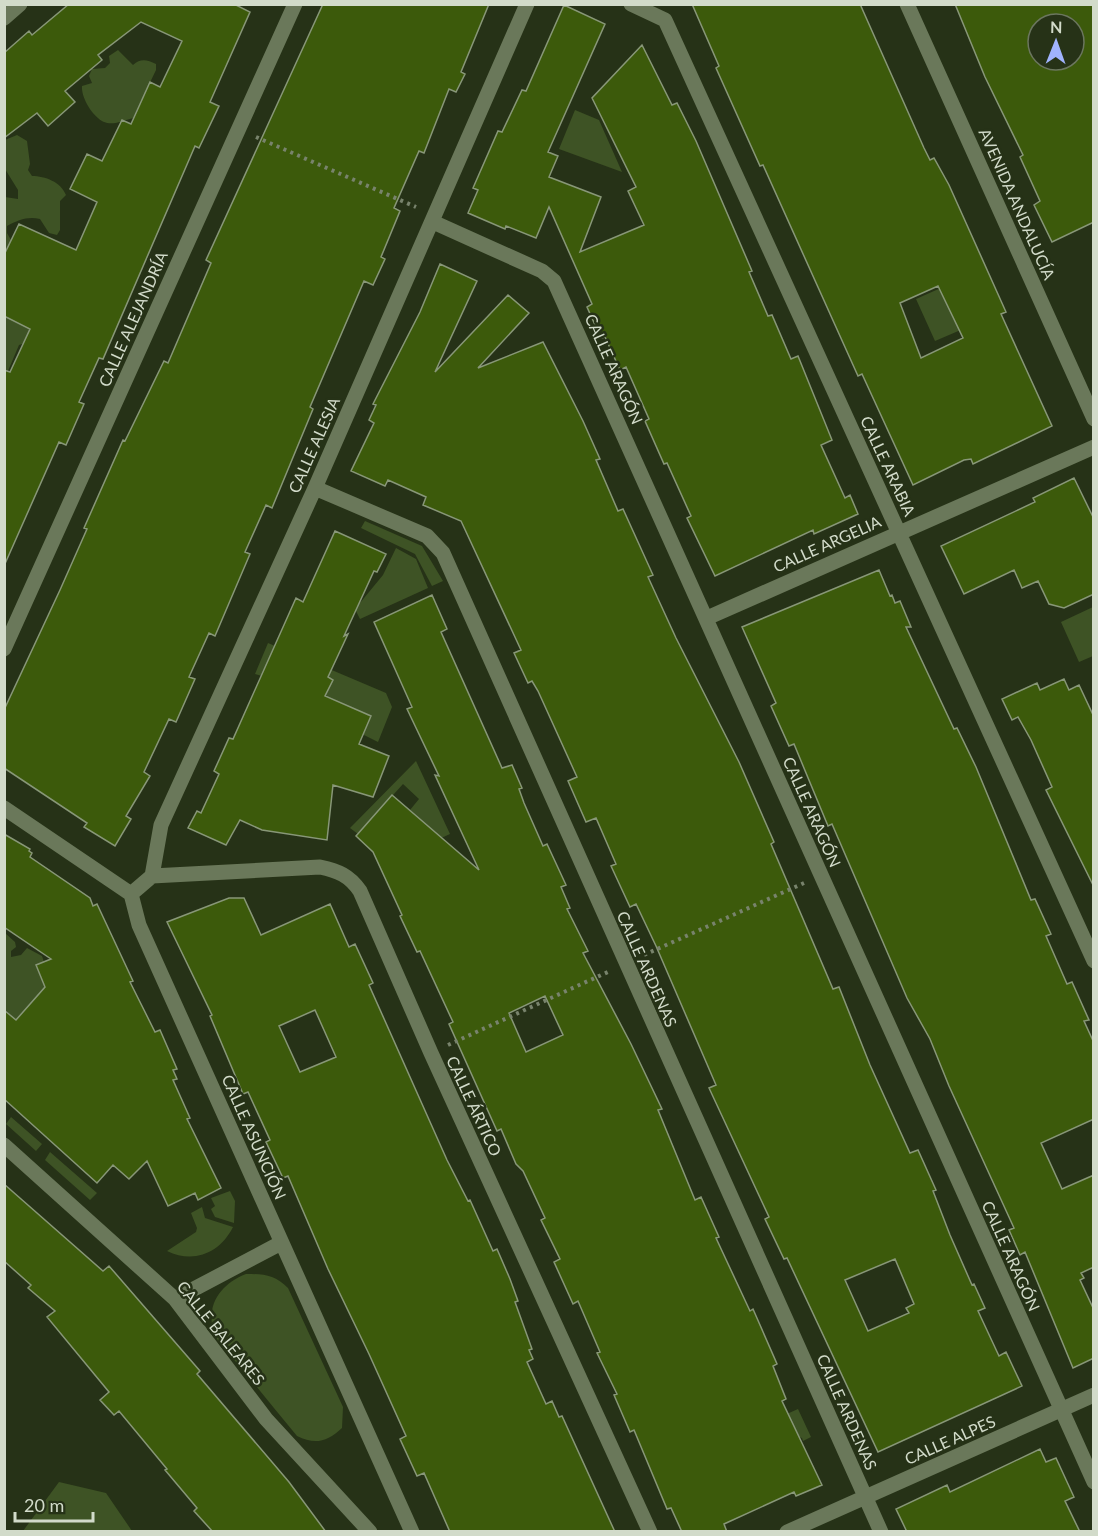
<svg xmlns="http://www.w3.org/2000/svg" width="1098" height="1536" font-family="Lato,sans-serif">
	<style>
		.green { fill: #3e5325 }
		.building { fill: #3c5a0b; stroke: #889778; stroke-width: 1.5; fill-rule: evenodd }
		.lines { fill: none; stroke-linecap: round; stroke-linejoin: round }
		.path { stroke: #78836c; stroke-width: 4; stroke-dasharray: 3 4.5; stroke-linecap: butt }
		.minor { stroke: #6a785a; stroke-width: 15 }
		.labels { text-anchor: middle; stroke-width: 5; stroke-linejoin: round; paint-order: stroke }
		.street-label { font-size: 16px; fill: #d2dbca; stroke: #263217 }
	</style>
	<rect width="100%" height="100%" fill="#263217"/>
	<path class="green" d="M118,50L133,65C141,58 147,60 156,64V70L133,118C125,120 113,126 104,122C93,117 81,98 82,86L92,83L89,76L92,69L105,68L110,63L109,56Z
		M575,110L599,120L622,172L559,149Z
		M17,135L27,141L30,164L28,170L32,176C45,176 61,182 66,195L60,201V230L57,235L49,233L40,219C28,216 18,220 7,226V233L11,240L5,255V197L18,199V190L5,169V140Z
		M943,287L963,329L935,341L916,299Z
		M26,311L35,326L25,343L19,345L5,378V316L19,324Z
		M365,521L422,546L443,581L432,586L415,554L361,528Z
		M396,548L416,559L428,588L360,619L355,609L383,575Z
		M1093,607V656L1079,662L1061,622Z
		M268,643L386,693L392,707L378,742L358,732L366,728L370,716L325,696L332,679L273,652L262,676L255,674Z
		M416,761L450,834L426,845L421,820L410,810L419,799L403,784L358,834L350,828Z
		M5,933L15,942L16,947L11,951V957L21,955L27,948L42,956L44,962L36,966L57,1014L25,1010L16,1020L5,1010Z
		M11,1117L42,1144L36,1151L6,1124Z
		M50,1152L97,1193L90,1200L45,1160Z
		M230,1191L235,1201L234,1223L215,1217L211,1209L215,1206L211,1198Z
		M202,1207L205,1218L233,1227C220,1253 194,1264 167,1251L196,1232L197,1228L191,1213Z
		M246,1274C264,1274 275,1275 288,1288L343,1407L342,1428C327,1442 315,1445 297,1436C277,1412 258,1388 238,1364C231,1356 220,1346 215,1335C204,1307 220,1284 246,1274Z
		M798,1409L811,1437L803,1441L802,1438L762,1425Z
		M59,1482L106,1493L132,1531H23Z"/>
	<path class="building" d="M69,4H234L250,12L210,102L219,106L199,148L195,146L103,359L99,358L79,402L84,404L66,445L59,442L4,566V370L10,372L30,329L4,316V255L19,224L76,250L97,202L70,189L87,154L102,161L122,120L131,124L150,82L160,87L182,41L141,22L98,55L102,60L65,91L75,102L48,126L37,113L4,138V53L29,31L32,35Z
		M323,4H489L461,72L465,74L456,92L449,89L424,153L419,151L394,208L400,211L381,257L385,259L373,285L364,281L310,407L313,409L272,508L266,505L245,552L250,554L215,636L209,633L189,677L195,679L176,722L169,719L144,772L150,776L126,816L131,819L115,846L84,827L87,823L4,768V710L60,590L87,529L84,528L123,440L125,441L164,361L168,363L211,263L206,260Z
		M692,4H860L924,148L930,160L934,158L949,185L1006,312L1001,314L1052,426L973,464L971,459L964,460L913,485L862,374L858,376L763,165L760,166L716,68L719,66ZM938,286L963,338L921,358L900,303Z
		M955,4H1094V222L1052,242L1034,205L1040,201L1020,157L1023,155L985,77ZM1038,24H1074V60H1038Z
		M564,5L605,24L548,152L558,156L549,177L601,197L580,252L644,225L628,191L636,187L592,98L642,45L672,105L677,103L696,141L752,271L749,272L768,316L772,315L791,359L798,356L832,440L821,445L845,498L850,495L858,514L814,534L813,530L715,576L687,518L691,516L667,463L664,464L645,421L649,419L626,367L620,370L605,337L601,338L587,307L592,304L549,207L536,238L506,226L505,229L468,213L478,190L473,188L498,131L502,132L522,90L526,91Z
		M440,264L477,281L435,372L508,295L529,313L478,368L543,342L583,421L600,459L596,460L618,511L623,509L653,575L648,577L676,638L739,762L774,842L771,844L833,989L839,987L870,1065L910,1153L918,1150L936,1190L933,1191L950,1235L972,1285L974,1284L985,1308L978,1311L999,1356L1006,1352L1022,1386L878,1452L787,1258L784,1259L765,1219L769,1217L709,1088L716,1085L656,946L636,904L630,907L611,866L616,864L596,818L586,822L568,781L577,777L538,691L532,681L528,683L514,653L521,650L461,521L423,505L426,497L388,480L385,486L351,471L374,423L369,420L376,405L373,404L420,312ZM895,1259L914,1304L906,1308L909,1313L868,1331L845,1280Z
		M1074,478L1094,519V594L1064,608L1049,604L1038,581L1022,588L1014,570L964,594L941,546L1035,502L1033,498Z
		M335,531L386,554L377,572L374,571L344,636L348,634L328,677L333,680L325,696L371,716L359,744L389,756L373,797L333,785L327,840L262,830L240,820L226,845L188,828L197,811L201,813L219,774L214,771L229,738L233,739L296,598L303,602Z
		M879,570L890,596L892,595L895,603L900,601L911,627H906L954,729L957,728L976,767L1031,900L1035,899L1051,934L1046,936L1067,984L1072,982L1089,1020L1084,1021L1094,1043V1119L1041,1143L1062,1189L1094,1175V1267L1081,1273L1084,1278L1080,1280L1094,1310V1358L1073,1368L1025,1252L1020,1255L1009,1230L1014,1228L949,1086L930,1039L907,998L832,824L828,826L794,744L789,746L771,706L776,703L742,627Z
		M432,595L447,629L441,632L502,768L512,765L522,788L519,789L524,803L543,846L547,844L566,885L561,887L570,908L567,909L588,951L583,953L631,1044L662,1109L658,1110L695,1200L701,1197L719,1237L716,1238L750,1311L753,1309L777,1364L773,1366L786,1399L782,1401L822,1485L796,1496L794,1492L724,1524L727,1532H682L671,1508L667,1509L634,1430L630,1432L614,1395L617,1394L597,1353L600,1352L578,1301L573,1304L554,1262L560,1259L541,1220L545,1218L523,1171L516,1164L501,1129L497,1131L449,1024L453,1022L420,951L417,952L400,916L402,915L373,852L356,836L392,795L479,870L435,775L439,776L407,709L412,707L374,622ZM545,996L563,1035L526,1052L509,1013Z
		M1064,679L1069,690L1079,685L1094,717V887L1046,790L1052,787L1031,740L1018,717L1012,720L1002,699L1037,683L1040,690Z
		M4,834L30,849L29,851L32,853L30,857L90,898L93,906L97,904L133,981L130,982L155,1032L160,1030L177,1069L173,1070L177,1079L173,1080L190,1118L187,1119L221,1188L198,1200L195,1193L168,1206L147,1161L129,1179L113,1165L97,1183L4,1099V1010L16,1020L45,987L36,965L51,959L4,927Z
		M229,898H244L261,935L330,904L349,947L355,944L373,983L369,985L447,1160L468,1201L470,1200L493,1251L497,1249L510,1279L518,1301L515,1302L532,1349L529,1350L533,1359L527,1362L546,1404L552,1401L559,1417L562,1416L615,1532H450L424,1473L417,1476L400,1439L406,1436L369,1354L328,1269L288,1176L283,1178L266,1142L270,1140L248,1092L243,1094L210,1016L212,1015L167,922ZM315,1010L336,1057L300,1072L279,1026Z
		M4,1184L103,1271L109,1266L200,1371L197,1374L289,1482L326,1532H213L194,1511L197,1508L165,1470L167,1469L119,1411L114,1415L100,1400L109,1392L47,1317L55,1311L28,1288L31,1285L4,1261Z
		M1040,1449L1046,1462L1056,1458L1074,1497L1065,1501L1080,1532H907L896,1509L947,1485L950,1492Z"/>
	<g class="lines">
		<path class="path" d="M256,137L416,207
			M644,955L804,883
			M448,1045L610,971"/>
		<path class="minor" d="M631,4L665,20L1094,961
			M907,4L1094,419
			M4,18L20,4
			M433,222L542,271L554,281L1094,1482
			M315,488L427,536L443,553L881,1532
			M707,618L1094,447
			M4,649L295,4
			M4,808L131,894L139,925L412,1532
			M152,876L320,867C338,871 349,875 360,891L431,1053L650,1532
			M131,894L152,876L161,825L315,488L527,4
			M4,1145L175,1299L266,1419L370,1532
			M175,1299L281,1243
			M787,1532L1094,1395"/>
	</g>
	<g class="labels">
		<g class="street-label">
			<text transform="translate(1017 204) rotate(66)" y="6">AVENIDA ANDALUCÍA</text>
			<text transform="translate(133 319) rotate(-66)" y="6">CALLE ALEJANDRÍA</text>
			<text transform="translate(614 369) rotate(66)" y="6">CALLE ARAGÓN</text>
			<text transform="translate(314 445) rotate(-66)" y="6">CALLE ALESIA</text>
			<text transform="translate(888 466) rotate(65)" y="6">CALLE ARABIA</text>
			<text transform="translate(827 544) rotate(-24)" y="6">CALLE ARGELIA</text>
			<text transform="translate(812 812) rotate(66)" y="6">CALLE ARAGÓN</text>
			<text transform="translate(647 969) rotate(66)" y="6">CALLE ARDENAS</text>
			<text transform="translate(474 1106) rotate(65)" y="6">CALLE ÁRTICO</text>
			<text transform="translate(254 1137) rotate(66)" y="6">CALLE ASUNCIÓN</text>
			<text transform="translate(1011 1256) rotate(66)" y="6">CALLE ARAGÓN</text>
			<text transform="translate(221 1333) rotate(51)" y="6">CALLE BALEARES</text>
			<text transform="translate(847 1412) rotate(66)" y="6">CALLE ARDENAS</text>
			<text transform="translate(950 1440) rotate(-24)" y="6">CALLE ALPES</text>
		</g>
	</g>
	<rect width="1098" height="1536" fill="none" stroke="#d2dbca" stroke-width="12"/>
	<g transform="translate(1056 42) rotate(1)"><circle r="28" fill="#263217" stroke="#6b765f" stroke-width="1.5"/>
	<path d="M0-4.5L10 22L0 15L-10 22Z" fill="#a0b3fd"/>
	<text y="-9" font-size="16" font-weight="bold" text-anchor="middle" fill="#d2dbca">N</text>
	</g>
	<path d="M15 1512v9h78v-9" fill="none" stroke="#d2dbca" stroke-width="3"/>
	<text x="24" y="1512" font-size="18" fill="#d2dbca" stroke="#263217" stroke-width="4.5" paint-order="stroke">20 m</text>
</svg>
